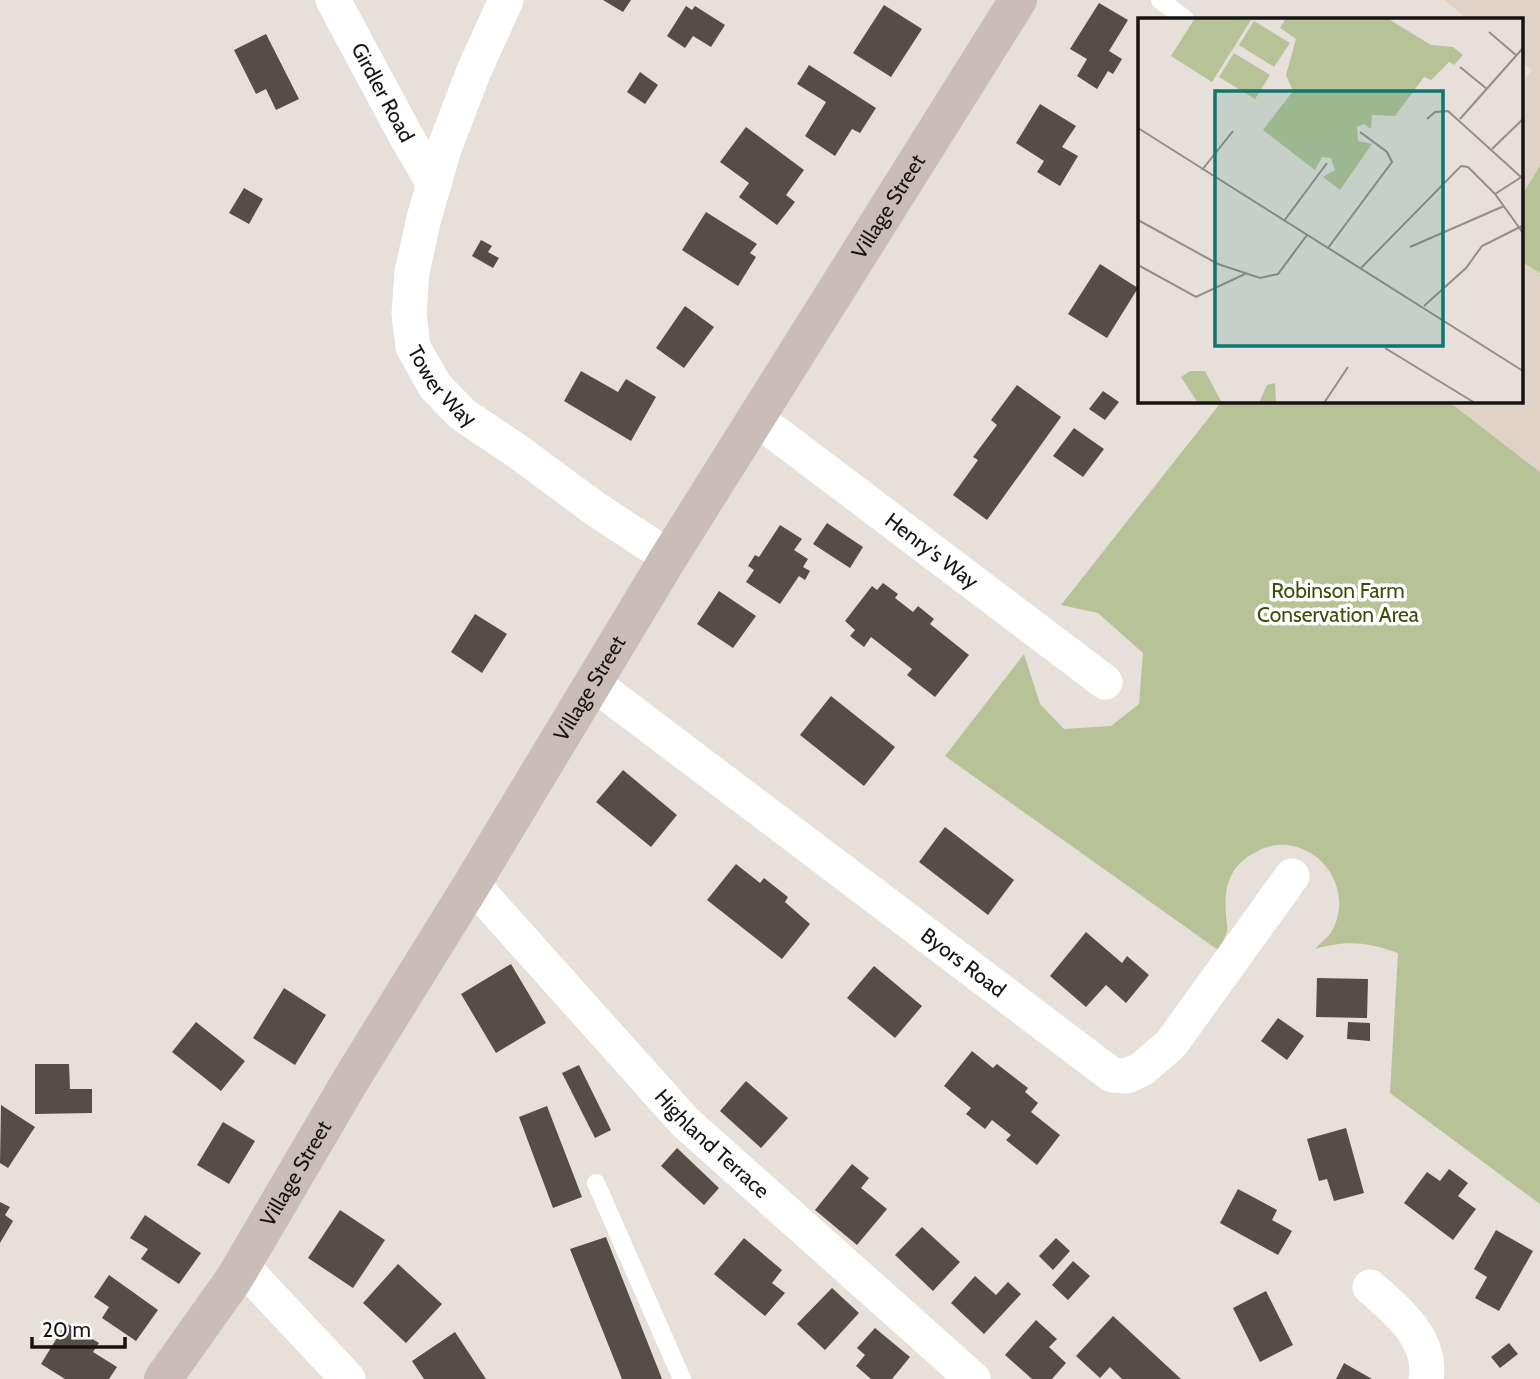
<svg xmlns="http://www.w3.org/2000/svg" width="1540" height="1379" font-family="Cabin,sans-serif">
	<style>
		.built { fill: #e1d2c8 }
		.green { fill: #b7c297 }
		.building { fill: #544e49 }
		.lines { fill: none; stroke-linecap: round; stroke-linejoin: round }
		.service { stroke: #fff; stroke-width: 18 }
		.minor { stroke: #fff; stroke-width: 35 }
		.secondary { stroke: #cabcb6; stroke-width: 38 }
		.labels { text-anchor: middle; stroke-width: 7; stroke-linejoin: round; paint-order: stroke }
		.street-label { font-size: 21px; fill: #161412; stroke: #fff }
		.park-label { font-size: 21px; fill: #3f4b09; stroke: #fff }
		.inset-road { fill: none; stroke: #938e89; stroke-width: 2 }
		.view { fill: #0f766e; fill-opacity: 0.15; stroke: #0f766e; stroke-width: 3.5 }
		.inset-edge { fill: none; stroke: #161412; stroke-width: 3.5 }
	</style>
	<rect width="100%" height="100%" fill="#e7dfd9"/>
	<path class="built" d="M1444,0H1540V472L1448,401H1521V84L1532,70L1521,61V19H1468Z"/>
	<path class="green" d="M1540,166V273L1521,261V197Z
		M1222,401H1448L1540,472V1204L1390,1093L1398,953C1366,942 1348,940 1315,949C1319,944 1326,939 1330,934C1335,927 1338,917 1339,909C1343,865 1296,829 1256,852C1248,856 1241,861 1235,869C1225,884 1225,897 1226,915C1226,919 1228,926 1227,931C1226,937 1221,944 1218,950L945,756L1024,654L1040,704L1064,729L1111,726L1139,704L1143,653L1098,613L1061,605Z"/>
	<path class="building" d="M603,0H631L623,12Z
		M1099,3L1128,20L1109,51L1122,59L1113,74L1108,71L1097,89L1077,76L1087,59L1070,49Z
		M884,5L922,29L891,77L853,53Z
		M686,6L692,10L695,6L725,25L711,47L693,36L685,48L667,36Z
		M266,34L299,99L276,110L266,89L256,94L234,50Z
		M809,65L876,108L860,133L852,129L835,156L805,136L826,102L797,84Z
		M640,72L658,85L645,104L627,92Z
		M1040,104L1076,126L1062,147L1078,156L1060,186L1037,172L1044,161L1016,143Z
		M746,127L804,170L786,195L795,202L777,225L739,197L749,183L720,162Z
		M244,188L263,199L249,224L229,213Z
		M706,212L757,244L750,253L756,257L738,286L682,250Z
		M481,240L492,246L488,252L499,258L493,268L472,256Z
		M1100,264L1138,288L1107,338L1068,314Z
		M685,306L714,327L684,368L656,348Z
		M581,371L618,392L626,379L656,397L631,441L564,401Z
		M1017,385L1061,417L987,520L953,495L978,460L973,457L997,425L991,420Z
		M1103,391L1119,402L1105,420L1089,409Z
		M1074,428L1104,449L1083,477L1053,456Z
		M827,523L863,547L850,568L813,544Z
		M780,525L802,539L794,550L808,559L803,567L810,571L805,580L799,576L780,604L746,582L754,570L748,566L755,555L759,557Z
		M883,583L898,594L895,598L913,612L918,606L934,619L930,624L969,655L935,697L907,675L912,669L871,637L864,647L850,636L855,630L845,621L872,586L877,590Z
		M719,591L756,616L733,648L697,624Z
		M475,614L507,634L482,673L451,652Z
		M831,696L895,747L864,786L800,735Z
		M623,770L677,815L651,847L596,802Z
		M945,827L1014,880L988,915L919,862Z
		M736,864L760,883L764,878L788,897L785,902L810,924L782,959L707,900Z
		M1086,932L1122,963L1127,956L1149,975L1126,1003L1106,985L1086,1007L1050,976Z
		M511,964L546,1023L496,1053L461,994Z
		M874,966L922,1006L895,1038L847,998Z
		M1317,978L1368,979L1367,1018L1316,1017Z
		M284,988L326,1015L295,1065L253,1038Z
		M1278,1018L1304,1036L1287,1060L1261,1041Z
		M196,1022L245,1061L221,1091L172,1052Z
		M1348,1022L1370,1023V1041L1347,1039Z
		M972,1051L993,1068L997,1064L1028,1088L1025,1092L1038,1103L1031,1112L1060,1135L1037,1165L1006,1140L1011,1135L992,1120L985,1129L966,1114L971,1108L944,1086Z
		M35,1064H69L70,1089H92V1113L35,1114Z
		M579,1065L611,1130L595,1138L562,1073Z
		M746,1081L788,1118L761,1148L720,1111Z
		M1,1105L35,1127L8,1168L0,1163Z
		M547,1106L582,1197L553,1208L519,1117Z
		M223,1122L255,1141L229,1184L197,1165Z
		M1346,1128L1364,1193L1334,1201L1327,1179L1319,1181L1307,1139Z
		M677,1148L719,1188L704,1205L661,1166Z
		M852,1164L869,1178L861,1188L887,1209L857,1245L815,1210Z
		M1449,1169L1468,1183L1458,1196L1476,1209L1453,1240L1404,1203L1427,1172L1440,1181Z
		M1238,1189L1277,1210L1272,1220L1292,1231L1278,1255L1220,1223Z
		M0,1202L10,1207L5,1215L13,1221L0,1243Z
		M340,1210L385,1240L353,1288L308,1258Z
		M145,1215L201,1253L179,1284L141,1259L148,1249L130,1238Z
		M922,1227L960,1262L933,1291L895,1255Z
		M1496,1230L1533,1251L1499,1311L1475,1298L1487,1277L1474,1269Z
		M606,1237L662,1379H622L570,1249Z
		M744,1238L782,1270L772,1283L785,1293L765,1316L714,1274Z
		M1056,1238L1070,1251L1053,1270L1039,1256Z
		M1073,1261L1090,1276L1068,1300L1052,1285Z
		M398,1264L442,1304L406,1343L363,1303Z
		M109,1275L158,1310L136,1341L102,1318L109,1307L94,1297Z
		M975,1276L996,1295L1008,1282L1021,1294L984,1334L951,1303Z
		M832,1288L859,1313L825,1350L797,1324Z
		M1266,1291L1293,1345L1260,1362L1233,1308Z
		M1113,1316L1181,1379H1122L1110,1367L1100,1378L1076,1356Z
		M1036,1320L1057,1339L1049,1347L1066,1363L1052,1379H1032L1005,1355Z
		M66,1323L99,1343L93,1352L117,1367L109,1379H65L41,1364Z
		M875,1328L910,1357L892,1379H871L856,1366L865,1355L857,1348Z
		M455,1332L486,1379H424L412,1361Z
		M1509,1343L1518,1354L1500,1368L1491,1357Z
		M1344,1363L1372,1379H1336Z"/>
	<g class="lines">
		<path class="service" d="M1160,0L1185,19
			M596,1183L682,1379"/>
		<g class="minor">
			<path id="s1" d="M333,0L406,136L434,184"/>
			<path id="s2" d="M506,0L473,73L444,149L424,218L412,272L409,314L413,347L435,386L462,414L517,451L597,510L669,557"/>
			<path id="s3" d="M757,419L1105,682"/>
			<path id="s4" d="M593,683L1112,1075L1127,1076L1142,1069L1171,1044L1292,876"/>
			<path id="s5" d="M472,884L685,1122L973,1379"/>
			<path d="M242,1266L348,1379"/>
			<path d="M1370,1287C1397,1310 1433,1340 1426,1379"/>
		</g>
		<path class="secondary" id="s6" d="M163,1379L234,1279L352,1078L472,884L669,557L1018,0"/>
	</g>
	<g class="labels">
		<g class="street-label">
			<text dy="7" stroke="none"><textPath href="#s1" startOffset="105">Girdler Road</textPath></text>
			<text dy="7" stroke="none"><textPath href="#s6" startOffset="1379">Village Street</textPath></text>
			<text dy="7" stroke="none"><textPath href="#s2" startOffset="413">Tower Way</textPath></text>
			<text dy="7" stroke="none"><textPath href="#s3" startOffset="219">Henry's Way</textPath></text>
			<text dy="7" stroke="none"><textPath href="#s6" startOffset="812">Village Street</textPath></text>
			<text dy="7" stroke="none"><textPath href="#s4" startOffset="464">Byors Road</textPath></text>
			<text dy="7" stroke="none"><textPath href="#s5" startOffset="354">Highland Terrace</textPath></text>
			<text dy="7" stroke="none"><textPath href="#s6" startOffset="245">Village Street</textPath></text>
		</g>
		<g class="park-label">
			<text x="1338" y="598">Robinson Farm<tspan x="1338" dy="24">Conservation Area</tspan></text>
		</g>
	</g>
	<g transform="translate(1138 18)">
		<rect width="385" height="385" fill="#e7dfd9"/>
		<path d="M57,0L113,2L74,64L33,38ZM148,0H249L293,27L315,29L325,37L316,47L311,44L293,62L286,59L257,98L234,97L233,111L226,106L219,109L220,123L234,126L202,172L185,159L197,152L193,140L184,139L177,152L125,112L155,73L148,57L158,21L142,10ZM116,3L152,25L136,49L101,27ZM96,35L132,57L117,81L81,59ZM52,353H67L84,385H60L43,359ZM137,365L138,385H121L129,367Z" fill="#b7c297"/>
		<path class="inset-road" d="M351,14L379,38M322,49L349,71M289,101L297,94L310,93L383,159M322,101L385,30M0,110L385,353M354,131L385,101M64,152L95,113M357,176L385,158M0,202L80,246L122,260L140,256L169,217M146,203L189,145M272,229L366,188M190,230L254,144L249,134L222,114M0,247L58,279L107,256M223,250L323,148L330,149L357,176L385,215M286,288L328,250L344,228L384,208M247,330L337,385M186,385L210,349"/>
		<path class="view" d="M77,73H305V328H77Z"/>
		<rect width="385" height="385" class="inset-edge"/>
	</g>
	<path d="M32 1337v10h93v-10" fill="none" stroke="#161412" stroke-width="3.5"/>
	<text x="42" y="1337" font-size="21" fill="#161412" stroke="#ffffff" stroke-width="5" paint-order="stroke">20 m</text>
</svg>
